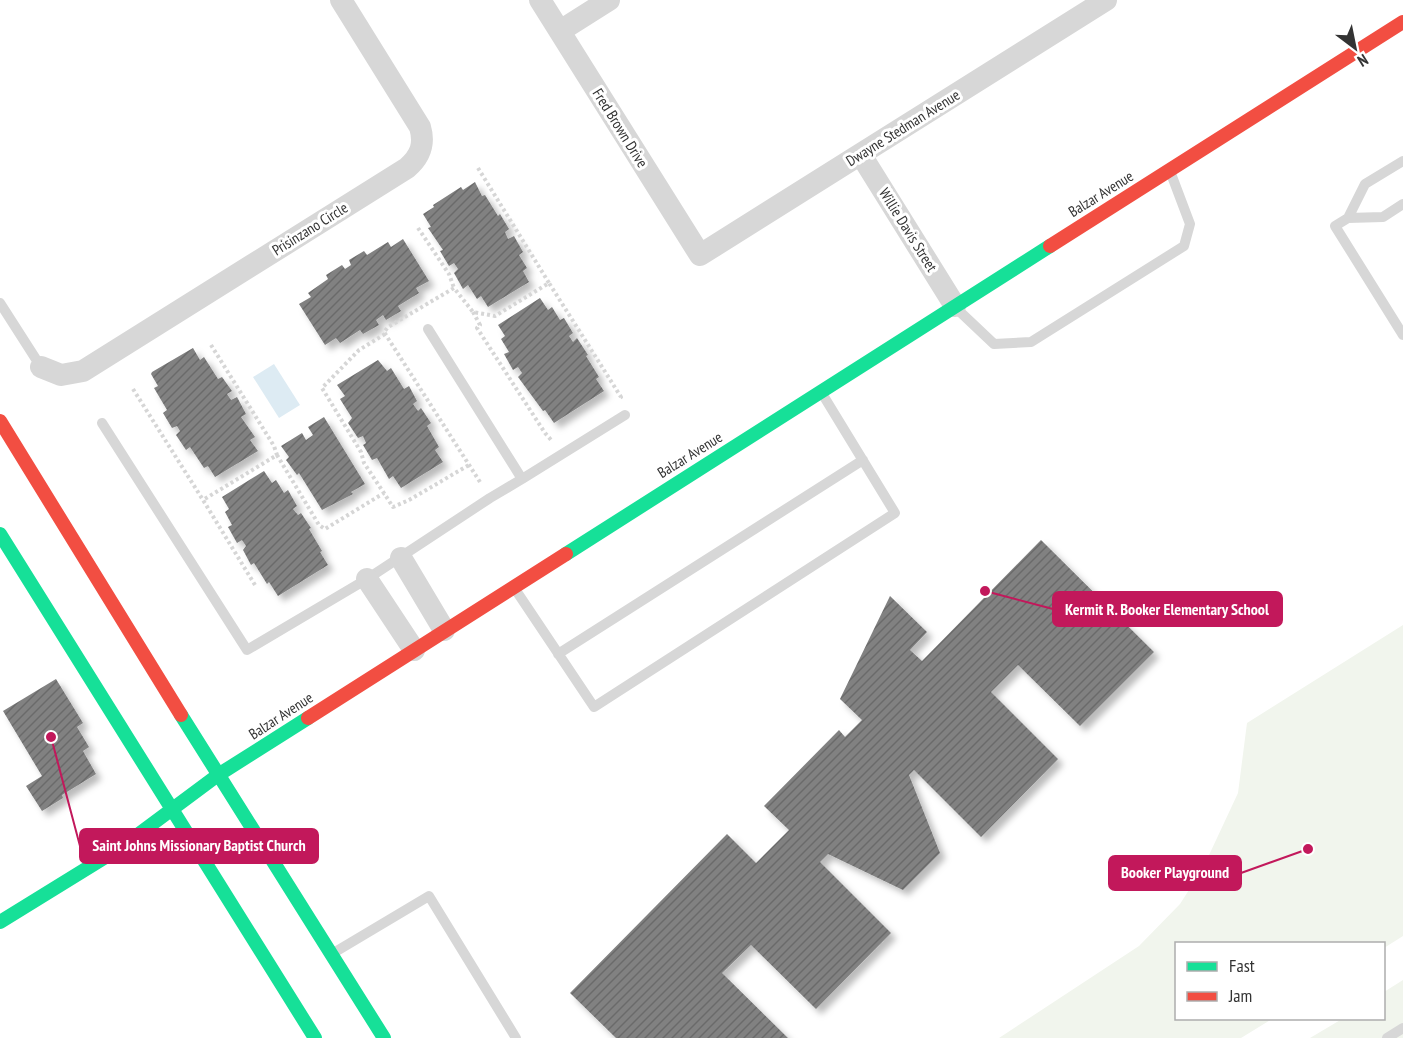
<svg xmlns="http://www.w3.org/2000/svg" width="1403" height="1038" font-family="'PT Sans Narrow',sans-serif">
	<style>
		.green { fill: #f1f5ed }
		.water { fill: #ddebf3 }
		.building { fill: url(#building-hatch); filter: url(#shadow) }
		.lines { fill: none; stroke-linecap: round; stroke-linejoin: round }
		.path { stroke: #d6d6d6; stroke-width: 4; stroke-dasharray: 3 3; stroke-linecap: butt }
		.lane { stroke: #d7d7d7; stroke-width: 10 }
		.street { stroke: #d7d7d7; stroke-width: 22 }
		.fast { stroke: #16e098; stroke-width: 14 }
		.jam { stroke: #f24e42; stroke-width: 14 }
		.labels { text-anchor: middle; stroke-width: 6; stroke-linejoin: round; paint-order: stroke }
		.street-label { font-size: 15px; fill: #333; stroke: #fff }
		.leader { fill: none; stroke: #c2185b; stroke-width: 2 }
		.callout-dot { fill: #c2185b; stroke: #fff; stroke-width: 2 }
		.callout { fill: #c2185b; stroke: #c2185b; stroke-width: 2 }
		.callout-label { font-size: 16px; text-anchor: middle; font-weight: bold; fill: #fff }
	</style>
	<defs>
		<pattern id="building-hatch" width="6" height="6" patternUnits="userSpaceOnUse" patternTransform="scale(1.5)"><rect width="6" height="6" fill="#818181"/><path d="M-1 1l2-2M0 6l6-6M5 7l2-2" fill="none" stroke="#6a6a6a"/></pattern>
		<filter id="shadow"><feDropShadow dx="5.5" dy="5.5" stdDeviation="3" flood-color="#0004"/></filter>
	</defs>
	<rect width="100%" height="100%" fill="#fff"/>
	<path class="green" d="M1403,625V936L1384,948V944H1176V1018L1272,1019L1241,1038H999L1139,946L1180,904L1203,868L1238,793L1247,723Z
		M1403,980V1038H1310L1342,1019L1384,1018V992Z"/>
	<path class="water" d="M274,364L300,405L279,418L253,377Z"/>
	<path class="building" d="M475,182L482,196L485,195L498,216L500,214L509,229L505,232L508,239L514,236L523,252L519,255L527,268L523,271L529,282L488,307L481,296L477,299L468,285L463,289L454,273L458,269L454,263L449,266L440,251L443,250L428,228L431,227L423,214L434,207L433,205L461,187L463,190Z
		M403,239L429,281L416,288L419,293L398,306L401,311L386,320L383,315L376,320L379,325L363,334L360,330L340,343L336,338L325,345L299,304L311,297L308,293L328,279L326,275L342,265L345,269L351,265L349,260L364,251L367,255L388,242L391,247Z
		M540,298L548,310L552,307L560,320L564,318L573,333L569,336L573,342L577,338L588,355L586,356L599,377L596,379L604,391L554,423L545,410L543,411L518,377L522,373L518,367L513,370L504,354L509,352L501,339L505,336L498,325Z
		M193,348L200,360L204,357L218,379L222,377L232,391L227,394L231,400L237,397L246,414L241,417L255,437L250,440L258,451L215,477L208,466L204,468L190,447L186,450L176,435L180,431L177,426L172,428L163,413L167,410L154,388L158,386L151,374L152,372Z
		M378,360L387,371L391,368L404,389L409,386L417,401L413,404L418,411L421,408L431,423L427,426L439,447L435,450L443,462L401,488L393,476L389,479L377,458L372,460L363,445L366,443L363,436L358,438L348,423L352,418L340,399L345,396L337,385Z
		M324,417L365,484L351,492L353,494L322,510L299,473L297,475L286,460L289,457L281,446L302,433L306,440L313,435L308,427Z
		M264,471L272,483L276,480L284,493L288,490L297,506L293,509L298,515L301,513L311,528L309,529L322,551L320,552L328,565L278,596L269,582L267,584L254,563L251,565L243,550L246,546L242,540L237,543L228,527L232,525L225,512L229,509L222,497Z
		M1041,540L1154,652L1080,726L1018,665L991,692L1058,759L981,837L914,770L909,775L940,853L903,890L828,854L820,862L891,933L816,1009L751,945L722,973L788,1038H616L570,993L727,834L756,863L789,830L764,806L839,730L845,737L862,720L840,699L890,596L927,632L910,650L922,661Z
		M56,679L83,723L77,727L89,747L83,751L96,774L62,795L63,798L42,811L26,786L42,776L3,711Z"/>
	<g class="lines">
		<path class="path" d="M478,168L549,283
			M418,228L449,274L454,288
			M473,312L480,325L477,328L545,433L552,441
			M385,334L359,350L322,388L361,452L364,463L393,507L409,500L469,465
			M211,345L274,446L277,455
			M133,389L203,500
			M480,482L384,332L388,327L454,288L473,312L495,316L549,283L621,397L619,398
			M255,585L203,500L277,455L319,525L325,529L384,493"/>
		<path class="lane" d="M1403,161L1365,184L1348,218L1383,217L1403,204
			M1348,218L1335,226L1403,335
			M0,303L41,367
			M957,309L994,344L1031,342L1184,246L1190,224L1170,171
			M428,329L522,479L625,415
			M102,423L247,650L367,579L490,498L522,479
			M515,589L594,707L895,513L823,395
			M558,654L863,460
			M335,952L429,896L516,1038
			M1387,1038L1403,1028"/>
		<path class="street" d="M540,0L700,255L1106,0
			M560,31L609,0
			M861,155L955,306
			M41,367L61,375L83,371L407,168C421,156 425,144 420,127L341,0
			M401,558L444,630
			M367,579L414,650"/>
		<path class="fast" d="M0,534L315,1038
			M566,554L1050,246
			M181,715L384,1038
			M0,922L120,848L218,775L308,718"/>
		<path class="jam" d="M1050,246L1403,22
			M0,421L181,715
			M308,718L566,554"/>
	</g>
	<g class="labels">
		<g class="street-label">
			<text transform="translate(620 128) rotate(58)" y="5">Fred Brown Drive</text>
			<text transform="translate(903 128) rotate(-32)" y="5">Dwayne Stedman Avenue</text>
			<text transform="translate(1101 194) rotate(-32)" y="5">Balzar Avenue</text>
			<text transform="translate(310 229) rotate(-32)" y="5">Prisinzano Circle</text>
			<text transform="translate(908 230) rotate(58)" y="5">Willie Davis Street</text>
			<text transform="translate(690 455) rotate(-32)" y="5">Balzar Avenue</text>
			<text transform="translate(281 716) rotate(-33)" y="5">Balzar Avenue</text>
		</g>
	</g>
	<path class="leader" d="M985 591L1053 609M51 737L80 846M1308 849L1241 873"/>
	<g class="callout-dot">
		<circle cx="985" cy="591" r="6"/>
		<circle cx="51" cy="737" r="6"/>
		<circle cx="1308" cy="849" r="6"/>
	</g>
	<g class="callout">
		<rect x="1053" y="592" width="229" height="34" rx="6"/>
		<rect x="80" y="829" width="238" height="34" rx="6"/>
		<rect x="1109" y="856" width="132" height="34" rx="6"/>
	</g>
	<g class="callout-label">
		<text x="1167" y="615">Kermit R. Booker Elementary School</text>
		<text x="199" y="851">Saint Johns Missionary Baptist Church</text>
		<text x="1175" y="878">Booker Playground</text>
	</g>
	<rect x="1175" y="942" width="210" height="78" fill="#ffffff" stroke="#adadad" stroke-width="1.5"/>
	<rect x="1187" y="962" width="30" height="9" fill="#16e098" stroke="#adadad" stroke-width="1.5"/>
	<text x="1229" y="972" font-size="18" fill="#333333">Fast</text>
	<rect x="1187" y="992" width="30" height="9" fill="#f24e42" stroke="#adadad" stroke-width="1.5"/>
	<text x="1229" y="1002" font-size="18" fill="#333333">Jam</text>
	<g transform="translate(1355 48) rotate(148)" stroke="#ffffff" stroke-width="4.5" paint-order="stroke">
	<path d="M0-4.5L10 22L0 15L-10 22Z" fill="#333333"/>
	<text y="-9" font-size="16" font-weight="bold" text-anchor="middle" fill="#333333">N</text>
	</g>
</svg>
